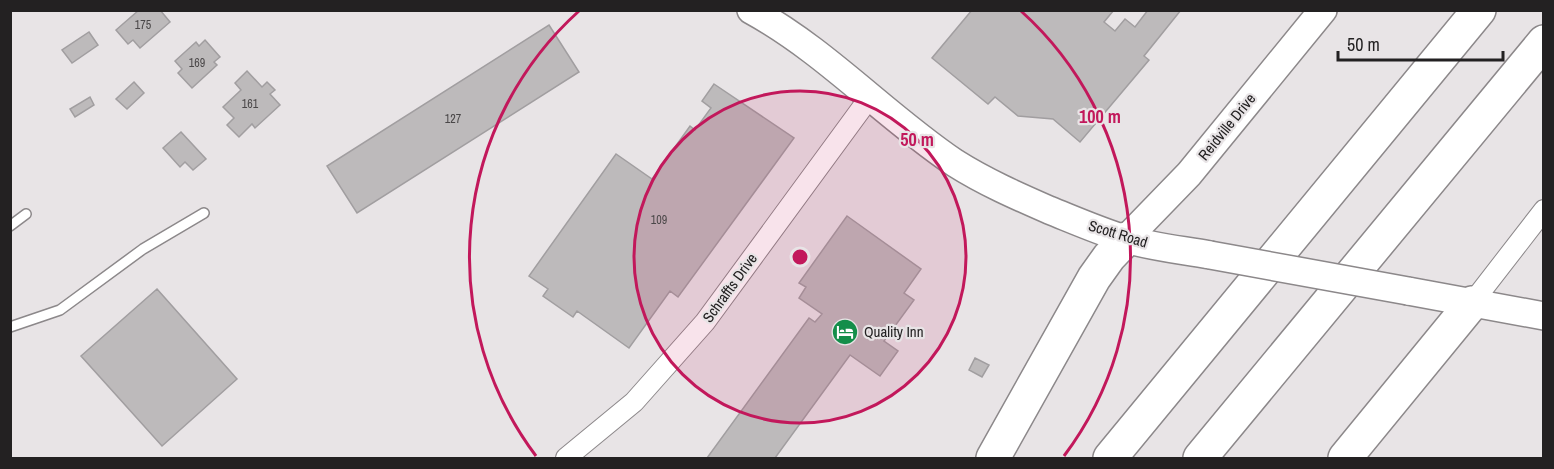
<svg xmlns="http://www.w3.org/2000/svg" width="1554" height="469" font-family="'Archivo Narrow',sans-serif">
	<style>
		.building { fill: #bdbabb; stroke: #a19ea0; stroke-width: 1.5 }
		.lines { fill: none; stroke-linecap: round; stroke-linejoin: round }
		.service-casing { stroke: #8c888a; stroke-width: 12 }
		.minor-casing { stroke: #8c888a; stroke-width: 22 }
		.secondary-casing { stroke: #8c888a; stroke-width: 30 }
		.motorway-casing { stroke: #8c888a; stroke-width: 36 }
		.service { stroke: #fff; stroke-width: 9 }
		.minor { stroke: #fff; stroke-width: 20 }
		.secondary { stroke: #fff; stroke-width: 27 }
		.motorway { stroke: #fff; stroke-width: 33 }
		.secondary-bridge-casing { stroke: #8c888a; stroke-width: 30; stroke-linecap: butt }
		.secondary-bridge { stroke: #fff; stroke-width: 27 }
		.ring { fill: none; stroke: #c2185b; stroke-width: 3 }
		.labels { text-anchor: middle; stroke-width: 4.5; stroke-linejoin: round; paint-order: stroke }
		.number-label { font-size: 12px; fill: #4a4748 }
		.street-label { font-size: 15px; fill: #232122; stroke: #e8e4e6 }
		.poi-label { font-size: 15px; fill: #232122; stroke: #e8e4e6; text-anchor: start }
		.centre { fill: #c2185b; stroke: #e8e4e6; stroke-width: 3 }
		.ring-label { font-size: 18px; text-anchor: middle; font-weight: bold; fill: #c2185b; stroke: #e8e4e6; stroke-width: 4.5; stroke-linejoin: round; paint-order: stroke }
	</style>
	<rect width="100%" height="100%" fill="#e8e4e6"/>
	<path class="building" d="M139,10H160L170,22L140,48L133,40L128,44L116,30Z
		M972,10H1114L1104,22L1115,31L1125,19L1135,27L1148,10H1181L1144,56L1149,60L1080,142L1053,119L1018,116L995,97L988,104L932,58Z
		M549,25L579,72L357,213L327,166Z
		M89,32L98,45L72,63L62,50Z
		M205,40L220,57L214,62L217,65L192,88L178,73L182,69L175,61L196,42L199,46Z
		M247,71L262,87L267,82L275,90L270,94L280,105L255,128L252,124L239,137L227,125L234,118L223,107L241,90L235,83Z
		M134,82L144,93L127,109L116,99Z
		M714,84L794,138L678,297L670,291L629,348L577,311L573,317L543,296L548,289L529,276L616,154L652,179L690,126L695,130L711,108L702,101Z
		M90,97L94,105L75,117L70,109Z
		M181,132L206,159L193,170L185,162L180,167L163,148Z
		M847,216L921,269L904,293L914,300L884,341L898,351L880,376L850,355L775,458H707L809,318L815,322L822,314L799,298L806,287L799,283Z
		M157,289L237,379L162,446L81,356Z
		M975,358L989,365L982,377L969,370Z"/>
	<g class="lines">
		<g class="service-casing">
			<path id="service" d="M10,226L26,214
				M10,327L60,310L143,249L204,213"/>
		</g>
		<g class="minor-casing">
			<path id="minor" d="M1472,303L1544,210
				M566,458L634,402L705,322L870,97"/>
		</g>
		<g class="secondary-casing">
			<path id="secondary" d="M751,10C826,51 885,116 955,163C985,182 1017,196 1049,210C1074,220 1099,231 1125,239C1153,247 1182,250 1210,255
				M1126,239L1189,174L1323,10
				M1408,291L1544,316"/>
		</g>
		<g class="motorway-casing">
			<path id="motorway" d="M993,458L1094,278L1109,257L1126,239
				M1110,458L1479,10
				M1200,458L1544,42
				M1345,458L1472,303"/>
		</g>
		<use href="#service" class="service"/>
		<use href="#minor" class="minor"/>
		<use href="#secondary" class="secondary"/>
		<use href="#motorway" class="motorway"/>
		<g class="secondary-bridge-casing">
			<path id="secondary-bridge" d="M1210,255L1408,291"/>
		</g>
		<use href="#secondary-bridge" class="secondary-bridge"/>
	</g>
	<circle cx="800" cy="257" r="166" fill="#c2185b" fill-opacity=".12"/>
	<g class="ring">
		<circle cx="800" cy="257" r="166"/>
		<path d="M536 456A331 331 0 0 1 579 11M1021 11A331 331 0 0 1 1064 456"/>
	</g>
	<defs>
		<g id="hotel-disc" transform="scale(1.35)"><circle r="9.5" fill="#148e4a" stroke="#e8e4e6"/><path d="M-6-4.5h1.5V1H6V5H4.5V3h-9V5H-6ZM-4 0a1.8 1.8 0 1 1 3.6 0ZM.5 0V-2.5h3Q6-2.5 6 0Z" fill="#fff"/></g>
	</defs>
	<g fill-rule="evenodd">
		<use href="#hotel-disc" x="845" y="332"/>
	</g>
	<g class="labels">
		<g class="number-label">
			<text x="143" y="29">175</text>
			<text x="197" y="67">169</text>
			<text x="250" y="108">161</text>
			<text x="453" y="123">127</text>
			<text x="659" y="224">109</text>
		</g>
		<g class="street-label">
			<text transform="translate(1227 127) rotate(-51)" y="5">Reidville Drive</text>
			<text transform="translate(1118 234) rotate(17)" y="5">Scott Road</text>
			<text transform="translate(730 288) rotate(-54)" y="5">Schraffts Drive</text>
		</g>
		<g class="poi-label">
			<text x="864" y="337">Quality Inn</text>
		</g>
	</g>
	<circle cx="800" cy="257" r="9" class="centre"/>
	<g class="ring-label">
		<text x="1100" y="123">100 m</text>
		<text x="917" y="146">50 m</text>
	</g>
	<rect width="1554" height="469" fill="none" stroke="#232122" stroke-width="24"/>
	<path d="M1338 51v9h165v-9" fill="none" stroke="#232122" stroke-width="3"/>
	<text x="1347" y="51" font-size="18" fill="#232122" stroke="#e8e4e6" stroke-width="4.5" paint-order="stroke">50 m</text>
</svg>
